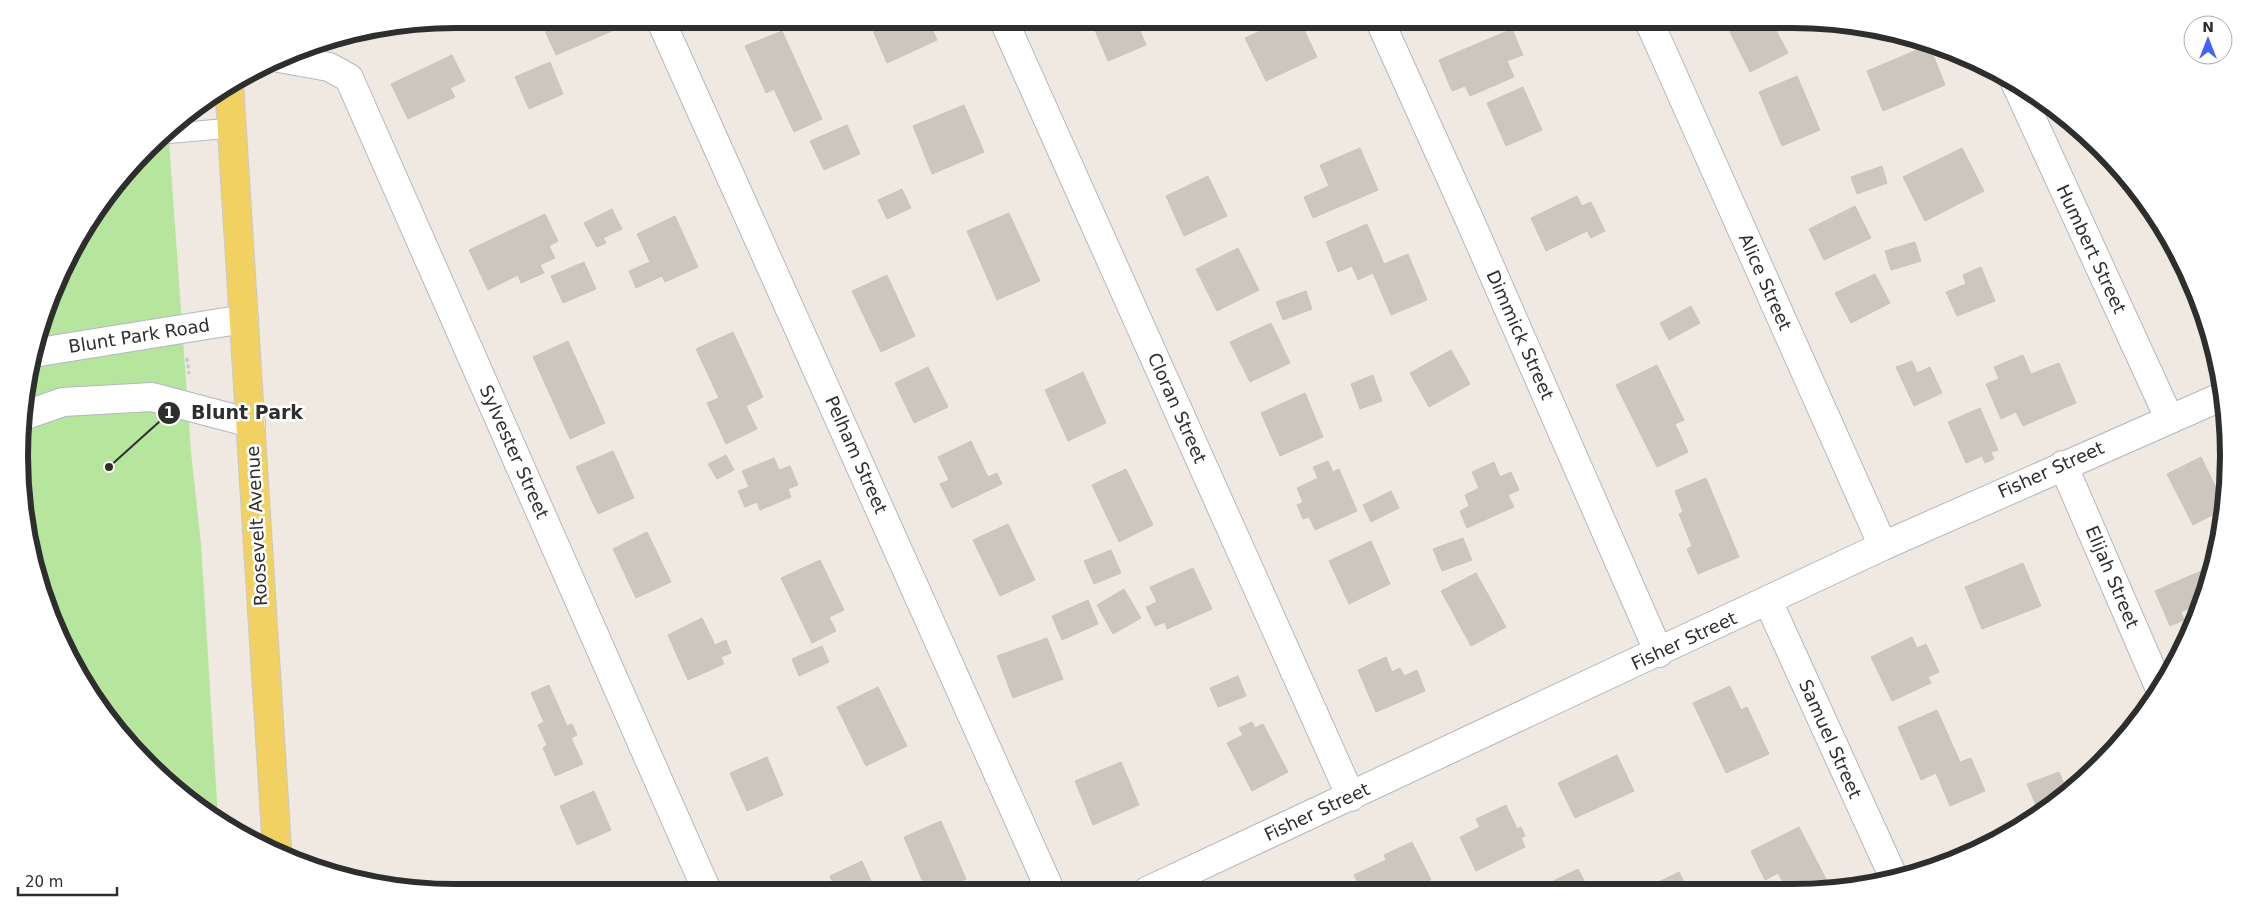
<svg xmlns="http://www.w3.org/2000/svg" width="2248" height="912" font-family="'DejaVu Sans',sans-serif">
	<style>
		.green { fill: #b6e59e }
		.building { fill: #cbc7bf; stroke: #cbc5ba }
		.lines { fill: none; stroke-linecap: round; stroke-linejoin: round }
		.lane-casing { stroke: #b4b7c1; stroke-width: 21 }
		.street-casing { stroke: #b4b7c1; stroke-width: 30 }
		.primary-casing { stroke: #c9c9c9; stroke-width: 30 }
		.path { stroke: #c9c9c9; stroke-width: 3; stroke-dasharray: 4 2.5; stroke-linecap: butt }
		.lane { stroke: #fff; stroke-width: 19 }
		.street { stroke: #fff; stroke-width: 28 }
		.primary { stroke: #f2d163; stroke-width: 28 }
		.labels { text-anchor: middle; stroke-width: 5; stroke-linejoin: round; paint-order: stroke }
		.street-label { font-size: 18px; fill: #2e2e2e; stroke: #fff }
		.rim { fill: none; stroke: #2e2e2e; stroke-width: 6 }
		.leader { fill: none; stroke: #2e2e2e; stroke-width: 2 }
		.callout-dot { fill: #2e2e2e; stroke: #fff; stroke-width: 2 }
		.mark-label { font-size: 15px; text-anchor: middle; font-weight: bold; fill: #fff }
		.callout-label { font-size: 19px; text-anchor: middle; font-weight: bold; fill: #2e2e2e; stroke: #fff; stroke-width: 5; stroke-linejoin: round; paint-order: stroke }
	</style>
	<rect width="100%" height="100%" fill="#efe9e1"/>
	<path class="green" d="M168,127L191,452L201,544L218,818L190,803L92,699L52,624L27,542L23,399L42,315L77,238Z"/>
	<path class="building" d="M540,19H607L612,31L556,55Z
		M868,19H928L937,40L887,63Z
		M1102,19H1135L1146,45L1108,61L1092,23Z
		M1182,19H1200L1185,26Z
		M1286,19H1299L1317,57L1266,81L1245,38Z
		M1533,19H1548V20L1535,25Z
		M1730,19H1770L1788,53L1750,72L1725,22Z
		M1512,29L1523,55L1507,61L1514,77L1470,96L1465,86L1452,91L1439,60Z
		M782,31L822,119L794,132L774,89L766,93L745,46Z
		M1929,45L1945,85L1883,111L1867,71Z
		M452,55L465,81L450,88L455,97L408,119L391,84Z
		M550,62L563,94L529,109L515,77Z
		M1797,76L1820,130L1782,146L1759,92Z
		M1523,87L1542,130L1506,146L1487,103Z
		M964,105L984,152L932,174L913,126Z
		M847,125L860,154L824,170L810,141Z
		M1360,148L1378,190L1313,218L1304,197L1329,186L1320,165Z
		M1962,148L1984,191L1925,221L1903,177Z
		M1882,166L1887,183L1857,194L1851,177Z
		M1208,176L1227,216L1184,236L1166,196Z
		M2136,187L2139,190L2158,221L2153,224Z
		M902,189L911,208L887,219L878,200Z
		M1577,196L1582,206L1591,202L1605,231L1591,238L1587,231L1546,251L1531,218Z
		M1855,206L1871,238L1824,260L1809,229Z
		M612,209L622,229L603,238L606,243L597,247L584,223Z
		M1009,213L1040,281L997,300L967,231Z
		M545,214L558,241L549,246L555,258L540,265L544,273L521,283L518,275L488,290L469,250Z
		M675,216L698,267L665,282L662,276L636,288L629,271L650,262L637,234Z
		M1367,224L1384,264L1408,254L1427,300L1391,315L1373,273L1358,280L1352,266L1338,272L1326,242Z
		M1915,242L1921,261L1891,270L1885,251Z
		M1238,248L1259,290L1217,311L1196,269Z
		M584,262L596,289L563,303L551,276Z
		M1981,267L1995,301L1957,316L1946,292L1966,284L1963,275Z
		M1875,274L1890,303L1851,323L1835,293Z
		M887,275L915,336L881,352L852,291Z
		M1306,291L1312,309L1283,320L1276,302Z
		M1691,306L1700,323L1669,340L1660,323Z
		M1271,323L1290,363L1250,382L1230,342Z
		M733,332L763,397L746,406L757,429L726,444L707,403L719,398L696,349Z
		M568,341L605,423L570,439L533,357Z
		M1451,350L1470,384L1429,407L1410,373Z
		M2023,355L2031,374L2059,363L2076,403L2023,426L2016,412L2001,419L1986,384L1999,379L1994,367Z
		M1912,361L1917,373L1930,367L1942,393L1914,406L1896,367Z
		M1657,365L1684,420L1675,424L1688,452L1657,467L1616,385Z
		M928,367L948,407L914,423L895,383Z
		M1083,372L1106,423L1068,441L1045,390Z
		M1373,375L1382,401L1360,409L1351,384Z
		M1305,393L1323,437L1280,456L1261,413Z
		M1980,408L1998,450L1991,452L1994,459L1985,463L1982,456L1966,463L1948,422Z
		M971,441L988,477L997,473L1002,484L952,508L940,484L949,480L938,457Z
		M613,451L634,498L598,514L576,467Z
		M726,455L734,470L717,479L708,464Z
		M2201,457L2226,508L2193,525L2167,474Z
		M774,458L779,470L790,466L798,485L788,489L791,497L760,510L757,502L745,507L738,491L749,487L742,471Z
		M1328,461L1333,472L1339,469L1357,511L1315,530L1309,517L1303,519L1297,505L1303,502L1297,488L1318,478L1313,467Z
		M1494,462L1500,477L1511,472L1519,490L1508,495L1514,507L1467,528L1460,511L1469,506L1465,495L1479,488L1472,472Z
		M1126,469L1153,525L1119,542L1092,485Z
		M1706,478L1739,557L1698,574L1687,549L1692,546L1679,514L1683,512L1675,491Z
		M1391,491L1399,508L1371,522L1363,505Z
		M1008,524L1035,580L1000,596L973,540Z
		M2223,524L2218,547L2210,532Z
		M647,532L671,582L636,598L613,549Z
		M1463,538L1472,560L1442,571L1433,549Z
		M1371,541L1390,584L1349,604L1329,561Z
		M1111,550L1121,573L1094,584L1084,561Z
		M820,560L844,610L829,617L836,631L812,643L781,578Z
		M2023,563L2041,606L1982,629L1965,587Z
		M1193,568L1212,609L1167,629L1165,622L1155,626L1146,607L1157,602L1150,587Z
		M2208,568L2211,575L2203,602L2181,612L2184,620L2170,626L2155,591Z
		M1476,573L1506,627L1471,646L1441,591Z
		M1124,589L1141,618L1113,634L1097,605Z
		M1088,600L1098,624L1062,640L1052,616Z
		M702,618L715,645L726,640L731,653L721,657L724,664L688,680L668,635Z
		M1912,637L1917,648L1926,644L1939,672L1928,677L1931,683L1892,701L1871,657Z
		M1047,638L1063,679L1013,698L997,656Z
		M822,646L829,662L799,676L792,659Z
		M1386,657L1392,672L1400,668L1404,676L1417,670L1425,691L1376,712L1358,670Z
		M1238,676L1246,696L1218,707L1210,688Z
		M549,685L567,726L572,724L577,735L571,738L583,764L555,776L543,748L547,745L538,725L544,722L531,693Z
		M1730,686L1741,710L1747,707L1769,754L1726,773L1693,703Z
		M878,687L907,746L866,766L837,707Z
		M1937,710L1960,762L1971,758L1985,791L1950,806L1936,773L1921,780L1898,727Z
		M1252,722L1255,728L1263,724L1288,772L1252,791L1227,743L1243,735L1239,728Z
		M1617,755L1634,791L1575,818L1558,783Z
		M767,757L783,795L747,811L730,773Z
		M1121,762L1139,805L1093,825L1075,781Z
		M2059,772L2068,793L2039,812L2027,784Z
		M594,791L611,830L577,845L560,806Z
		M1506,805L1517,829L1521,827L1525,836L1521,838L1525,847L1476,871L1460,837L1480,827L1476,819Z
		M941,821L966,879L933,892H927L904,837Z
		M1799,827L1828,883L1816,890H1787L1778,873L1765,880L1751,851Z
		M1412,842L1431,880L1417,887L1419,891H1362L1354,875L1386,860L1384,855Z
		M862,861L876,892H837L830,876Z
		M1578,869L1589,890H1548L1545,885Z
		M1679,872L1688,890H1642Z"/>
	<g class="lines">
		<g class="lane-casing">
			<path id="lane" d="M163,134L232,128"/>
		</g>
		<g class="street-casing">
			<path id="street" d="M660,19L1051,892
				M1003,19L1351,797
				M1379,19L1467,214L1659,653
				M1648,19L1883,546
				M279,58L329,67L349,78L708,893
				M2014,80L2169,418
				M33,353L244,319
				M23,416L63,402L152,397L251,423
				M2063,465L2160,689
				M1768,601L1893,876
				M1147,891L1883,546L2223,396"/>
		</g>
		<g class="primary-casing">
			<path id="primary" d="M229,83L277,849"/>
		</g>
		<path class="path" d="M187,358L189,374"/>
		<use href="#lane" class="lane"/>
		<use href="#street" class="street"/>
		<use href="#primary" class="primary"/>
	</g>
	<g class="labels">
		<g class="street-label">
			<text transform="translate(2091 249) rotate(65)" y="6">Humbert Street</text>
			<text transform="translate(1765 282) rotate(66)" y="6">Alice Street</text>
			<text transform="translate(1520 335) rotate(66)" y="6">Dimmick Street</text>
			<text transform="translate(139 336) rotate(-9)" y="6">Blunt Park Road</text>
			<text transform="translate(1177 408) rotate(66)" y="6">Cloran Street</text>
			<text transform="translate(514 452) rotate(66)" y="6">Sylvester Street</text>
			<text transform="translate(856 455) rotate(66)" y="6">Pelham Street</text>
			<text transform="translate(2051 470) rotate(-24)" y="6">Fisher Street</text>
			<text transform="translate(257 526) rotate(-93)" y="6">Roosevelt Avenue</text>
			<text transform="translate(2112 577) rotate(67)" y="6">Elijah Street</text>
			<text transform="translate(1684 641) rotate(-25)" y="6">Fisher Street</text>
			<text transform="translate(1830 739) rotate(66)" y="6">Samuel Street</text>
			<text transform="translate(1317 812) rotate(-25)" y="6">Fisher Street</text>
		</g>
	</g>
	<path d="M0 0H2248V912H0ZM456 28H1792A428 428 0 0 1 2220 456V456A428 428 0 0 1 1792 884H456A428 428 0 0 1 28 456V456A428 428 0 0 1 456 28Z" fill="#fff" fill-rule="evenodd"/>
	<path class="rim" d="M456 28H1792A428 428 0 0 1 2220 456V456A428 428 0 0 1 1792 884H456A428 428 0 0 1 28 456V456A428 428 0 0 1 456 28Z"/>
	<path class="leader" d="M109 467L169 413"/>
	<g class="callout-dot">
		<circle cx="109" cy="467" r="5"/>
		<circle cx="169" cy="413" r="12"/>
	</g>
	<g class="mark-label">
		<text x="169" y="418">1</text>
	</g>
	<g class="callout-label">
		<text x="247" y="419">Blunt Park</text>
	</g>
	<g transform="translate(2208 40)"><circle r="24" fill="#ffffff" stroke="#ababab"/>
	<path d="M0-4L9 19L0 12L-9 19Z" fill="#4264fb"/>
	<text y="-8" font-size="14" font-weight="bold" text-anchor="middle" fill="#2e2e2e">N</text>
	</g>
	<path d="M18 887v8h99v-8" fill="none" stroke="#2e2e2e" stroke-width="2.5"/>
	<text x="25" y="887" font-size="15" fill="#2e2e2e" stroke="#ffffff" stroke-width="4" paint-order="stroke">20 m</text>
</svg>
